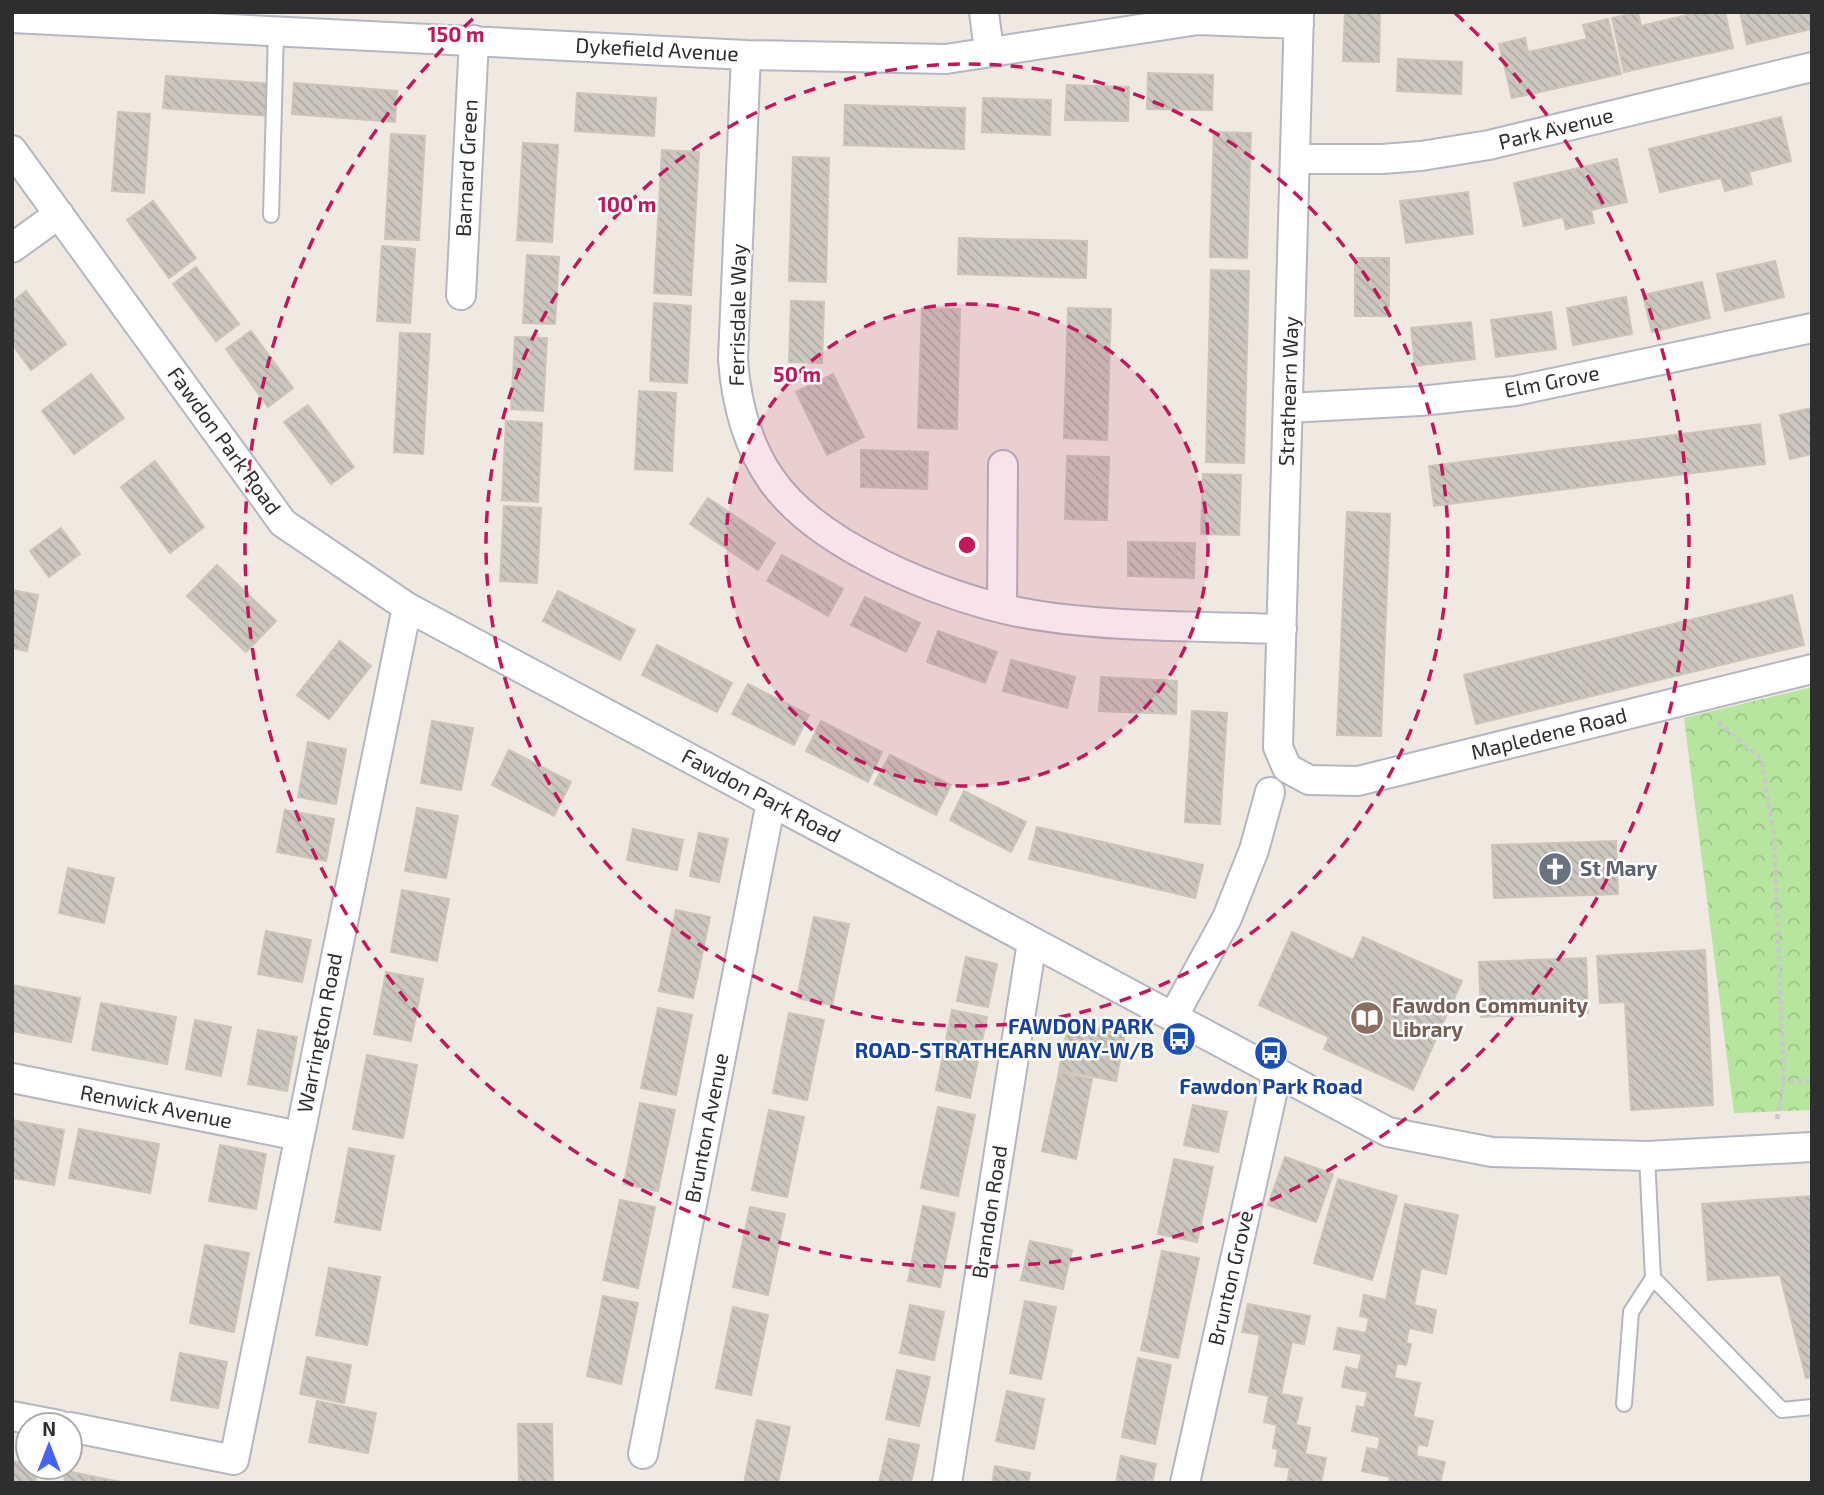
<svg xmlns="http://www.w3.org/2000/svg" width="1824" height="1495" font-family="'Exo 2',sans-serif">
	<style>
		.forest { fill: url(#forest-crowns) }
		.building { fill: url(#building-back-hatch); stroke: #cbc5ba; stroke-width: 2 }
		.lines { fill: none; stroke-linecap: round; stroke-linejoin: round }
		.service-casing { stroke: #b4b7c1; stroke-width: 18 }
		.minor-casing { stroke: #b4b7c1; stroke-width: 32 }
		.path { stroke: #c9c9c9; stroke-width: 4.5; stroke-dasharray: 5 3.5; stroke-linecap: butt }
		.service { stroke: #fff; stroke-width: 14 }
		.minor { stroke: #fff; stroke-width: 28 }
		.ring { fill: none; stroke: #c2185b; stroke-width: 3.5; stroke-dasharray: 12 9 }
		.labels { text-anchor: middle; stroke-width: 5; stroke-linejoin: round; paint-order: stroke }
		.street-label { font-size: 21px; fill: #2e2e2e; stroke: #fff }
		.worship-label { font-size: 21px; font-weight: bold; fill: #5b616d; stroke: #fff; text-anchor: start }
		.education-label { font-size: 21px; font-weight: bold; fill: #785e54; stroke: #fff; text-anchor: start }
		.transit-label { font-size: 21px; font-weight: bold; fill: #164399; stroke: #fff; text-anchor: end }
		.centre { fill: #c2185b; stroke: #fff; stroke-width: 3.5 }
		.ring-label { font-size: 21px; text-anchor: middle; font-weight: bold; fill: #c2185b; stroke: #fff; stroke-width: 5; stroke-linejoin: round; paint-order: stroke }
	</style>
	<defs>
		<pattern id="forest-crowns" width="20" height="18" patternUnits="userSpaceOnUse" patternTransform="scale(1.75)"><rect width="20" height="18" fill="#b6e59e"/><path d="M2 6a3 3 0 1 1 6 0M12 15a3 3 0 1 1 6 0" fill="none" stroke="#9dc588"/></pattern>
		<pattern id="building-back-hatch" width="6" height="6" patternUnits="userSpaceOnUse" patternTransform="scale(1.75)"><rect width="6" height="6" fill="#cbc7bf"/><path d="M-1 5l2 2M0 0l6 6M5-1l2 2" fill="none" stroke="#afaba4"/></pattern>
	</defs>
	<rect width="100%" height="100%" fill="#efe9e1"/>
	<path class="forest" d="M1812,687V1110L1734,1113L1684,718Z"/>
	<path class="building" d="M1345,12H1380L1379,62L1343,61Z
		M1638,12L1641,26L1699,12H1725L1733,48L1624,72L1612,18Z
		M1740,12H1812V29L1747,44Z
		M1608,19L1621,74L1512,98L1499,44L1525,38L1528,52L1587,39L1583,25Z
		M1398,59L1462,62L1461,94L1397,91Z
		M1148,73L1213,75L1212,110L1147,109Z
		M166,76L273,84L270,116L163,108Z
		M294,83L397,91L395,122L292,114Z
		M1067,85L1129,87L1128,121L1065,120Z
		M577,93L656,98L654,136L575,131Z
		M983,98L1051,100L1050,135L982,132Z
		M845,105L965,108L964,149L844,145Z
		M118,112L150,114L144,193L112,191Z
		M1781,117L1791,161L1749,172L1752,184L1725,191L1721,178L1660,192L1649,149Z
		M1214,132L1251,133L1247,258L1210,257Z
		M391,134L425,136L419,240L385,239Z
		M523,143L558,145L552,242L517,240Z
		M662,150L699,152L691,295L654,293Z
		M793,157L829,158L826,282L789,281Z
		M1617,159L1627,202L1591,210L1594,223L1566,229L1563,217L1524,226L1514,183Z
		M1468,192L1473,234L1406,243L1400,201Z
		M153,201L196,258L169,278L127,220Z
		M959,238L1087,241L1086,278L958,274Z
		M382,246L415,249L410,323L377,321Z
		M527,255L559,257L555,324L523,323Z
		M1355,258H1389V316H1355Z
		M1775,261L1784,297L1725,311L1717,274Z
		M196,267L239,324L216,341L173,284Z
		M1211,270L1249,271L1244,463L1206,462Z
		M1702,282L1710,318L1652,332L1643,295Z
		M26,291L66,344L31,370L12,344V302Z
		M1626,297L1632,334L1573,345L1567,308Z
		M791,301L824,302L822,363L789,362Z
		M654,303L691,306L687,383L650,381Z
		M922,308L960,309L957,429L918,428Z
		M1068,308L1111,309L1107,440L1064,438Z
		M1551,312L1556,349L1496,357L1491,320Z
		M1471,322L1475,359L1415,366L1411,328Z
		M251,331L293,388L268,407L226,349Z
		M400,333L430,334L423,454L394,452Z
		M515,337L547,338L543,411L511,409Z
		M91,374L124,418L74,454L42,411Z
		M833,374L864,437L827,455L796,392Z
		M639,391L676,393L672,471L635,469Z
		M308,405L354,467L331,484L284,422Z
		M1812,408V454L1790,459L1780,415Z
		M506,421L542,423L538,502L502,500Z
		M1760,424L1765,464L1434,506L1429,466Z
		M861,450L928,452L927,489L861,487Z
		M1067,456L1109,457L1107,520L1065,519Z
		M155,461L204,527L170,553L121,487Z
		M1203,474L1241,475L1239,535L1201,534Z
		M708,498L775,543L758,570L690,524Z
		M504,506L541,508L537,583L500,581Z
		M1347,512L1390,514L1381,736L1337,735Z
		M61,528L80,554L49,577L30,551Z
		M1128,542L1195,543L1194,578L1128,576Z
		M782,555L843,589L828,616L767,581Z
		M217,565L276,621L246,652L187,596Z
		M12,590L38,595L27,651L12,648Z
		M558,591L635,630L620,660L543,621Z
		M1792,595L1804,645L1476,724L1464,675Z
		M865,597L920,623L906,652L851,625Z
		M938,631L997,652L985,683L927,662Z
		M340,641L371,666L329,719L297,695Z
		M657,645L732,683L717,712L642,675Z
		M1011,660L1075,677L1067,708L1003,691Z
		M1101,677L1177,681L1176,714L1099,711Z
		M748,684L809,715L794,745L732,714Z
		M1192,711L1227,713L1220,824L1185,822Z
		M432,721L473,728L461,790L421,783Z
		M821,721L882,752L868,782L806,751Z
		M308,742L346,749L336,804L298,797Z
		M509,750L571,782L554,816L492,785Z
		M890,755L951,785L936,815L874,784Z
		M964,791L1026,822L1011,852L950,820Z
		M417,808L458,816L446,878L405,871Z
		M285,810L334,819L326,861L277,852Z
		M1037,827L1203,865L1195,898L1029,859Z
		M633,829L683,840L677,870L627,860Z
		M699,833L728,839L719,882L690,876Z
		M1616,841L1618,894L1494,898L1492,845Z
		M68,868L114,878L104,923L59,913Z
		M402,890L449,899L437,961L391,952Z
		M676,910L710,917L693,998L659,991Z
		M814,917L849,924L832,1005L797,998Z
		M266,931L311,940L302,982L258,974Z
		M1292,932L1353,960L1363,937L1462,981L1413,1090L1324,1049L1329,1037L1259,1005Z
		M1705,950L1713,1105L1631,1110L1625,1002L1600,1003L1597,956Z
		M966,957L997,964L988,1007L957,1001Z
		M1586,958L1588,1013L1481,1017L1479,962Z
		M386,972L423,979L411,1041L374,1034Z
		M12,985L80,998L71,1042L12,1031Z
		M101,1003L176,1017L167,1064L92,1050Z
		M658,1008L692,1015L676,1095L641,1088Z
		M952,1010L987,1017L970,1098L936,1090Z
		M789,1013L824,1020L807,1100L773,1093Z
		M195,1020L231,1027L221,1076L186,1069Z
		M1069,1022L1125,1034L1116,1081L1059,1070Z
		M258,1030L297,1037L287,1091L248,1084Z
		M367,1055L417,1065L403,1138L353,1129Z
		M1059,1072L1092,1079L1076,1159L1042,1151Z
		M640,1103L675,1110L658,1191L624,1184Z
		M1193,1105L1227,1112L1218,1152L1184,1145Z
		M938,1107L975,1115L958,1196L921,1188Z
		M769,1110L804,1117L787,1197L752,1190Z
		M12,1120L64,1130L54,1185L12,1178Z
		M79,1129L159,1144L150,1193L69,1178Z
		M220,1145L266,1154L256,1209L209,1201Z
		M349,1148L394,1156L380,1230L335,1222Z
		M1285,1157L1333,1174L1316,1222L1268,1205Z
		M1174,1159L1213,1167L1197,1242L1158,1234Z
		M1338,1179L1397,1196L1372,1280L1314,1263Z
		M1812,1196V1377L1806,1378L1780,1275L1708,1280L1702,1204Z
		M620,1200L655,1207L638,1288L603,1280Z
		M1405,1204L1458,1215L1446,1274L1421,1268L1414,1305L1436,1310L1432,1333L1409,1328L1406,1343L1411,1344L1406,1365L1397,1363L1394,1378L1420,1383L1413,1417L1433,1421L1427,1446L1418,1444L1416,1456L1445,1462L1440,1483L1411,1480V1483H1389L1390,1477L1362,1471L1367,1448L1378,1450L1380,1437L1352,1431L1357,1406L1364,1408L1368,1392L1342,1387L1346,1367L1358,1370L1362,1354L1334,1349L1338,1328L1366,1333L1369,1318L1360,1316L1364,1295L1386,1300Z
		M923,1206L955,1213L940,1287L908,1281Z
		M750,1207L785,1214L768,1295L733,1287Z
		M1030,1241L1072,1250L1063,1289L1021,1280Z
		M205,1245L249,1253L234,1332L190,1323Z
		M1162,1251L1199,1258L1178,1358L1141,1350Z
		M329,1268L380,1277L367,1345L316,1335Z
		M603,1296L638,1303L621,1384L587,1376Z
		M1025,1301L1056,1307L1041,1379L1010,1373Z
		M1248,1304L1310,1316L1304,1344L1292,1342L1281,1394L1302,1398L1296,1425L1310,1428L1305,1454L1326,1458L1321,1483H1287L1290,1468L1275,1466L1278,1449L1273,1448L1277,1425L1264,1422L1269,1396L1249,1392L1260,1335L1242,1332Z
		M910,1305L944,1312L934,1360L900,1353Z
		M733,1307L768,1315L751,1395L716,1388Z
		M180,1353L227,1362L218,1408L171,1400Z
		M307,1357L351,1365L344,1403L300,1394Z
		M1138,1358L1171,1365L1155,1444L1122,1437Z
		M897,1370L930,1377L919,1426L886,1419Z
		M1007,1391L1044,1399L1034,1449L996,1441Z
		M317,1401L376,1413L368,1453L309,1442Z
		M757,1420L790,1427L778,1483H744Z
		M518,1424H552L553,1483H519Z
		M889,1439L919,1445L911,1483H879Z
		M1121,1456L1156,1464L1152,1483H1116Z
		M12,1461L28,1464V1467H38L35,1483H12Z
		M995,1466L1030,1473L1028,1483H992Z
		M66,1471L126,1483H64Z"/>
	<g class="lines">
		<g class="service-casing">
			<path id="service" d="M271,215L276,31
				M1647,1156L1653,1278L1782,1410L1812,1407
				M1624,1404L1631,1312L1653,1278"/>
		</g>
		<g class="minor-casing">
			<path id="minor" d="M984,12L989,52
				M1299,12L1278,747L1287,768L1309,780L1358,781L1812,669
				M12,18L746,55L946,59L1198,20L1299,24
				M746,55L733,359C736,401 746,443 771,479C817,546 940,596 1018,612C1100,628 1198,626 1282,629
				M12,150L283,523L407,607L1388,1132L1492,1152L1647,1156L1812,1147
				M1295,159H1382L1421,156L1489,145L1812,67
				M12,248L59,214
				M461,295L474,40
				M1288,408L1420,401L1515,391L1812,328
				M1002,608L1003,465
				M1173,1017L1227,918L1254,850L1270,792
				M12,1078L299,1136
				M12,1416L59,1425
				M70,1427L234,1460L407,607
				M643,1454L771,802
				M947,1483L1032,942
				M1185,1483L1277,1072"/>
		</g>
		<path class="path" d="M1718,722L1761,759L1774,836L1784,1082
			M1777,1119L1784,1082L1812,1080"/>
		<use href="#service" class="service"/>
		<use href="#minor" class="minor"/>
	</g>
	<circle cx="967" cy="545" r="241" fill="#c2185b" fill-opacity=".12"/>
	<g class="ring">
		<circle cx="967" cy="545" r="241"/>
		<circle cx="967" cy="545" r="481"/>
		<path d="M1455 13A722 722 0 1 1 479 13"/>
	</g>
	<defs>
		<g id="church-disc" transform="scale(1.75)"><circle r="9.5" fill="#6b7280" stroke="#fff"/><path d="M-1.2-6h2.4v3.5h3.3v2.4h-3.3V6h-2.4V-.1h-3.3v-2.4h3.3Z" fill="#fff"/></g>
		<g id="library-disc" transform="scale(1.75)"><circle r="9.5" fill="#8d6e63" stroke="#fff"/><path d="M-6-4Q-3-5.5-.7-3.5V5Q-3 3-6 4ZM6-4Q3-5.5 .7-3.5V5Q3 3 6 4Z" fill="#fff"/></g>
		<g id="bus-disc" transform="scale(1.75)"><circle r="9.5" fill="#1a4fb4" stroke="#fff"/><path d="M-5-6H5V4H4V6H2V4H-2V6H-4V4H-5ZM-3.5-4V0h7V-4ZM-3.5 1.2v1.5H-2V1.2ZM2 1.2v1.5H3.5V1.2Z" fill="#fff"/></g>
	</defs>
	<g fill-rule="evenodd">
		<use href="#church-disc" x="1555" y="869"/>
		<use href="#library-disc" x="1367" y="1018"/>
		<use href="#bus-disc" x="1179" y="1039"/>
		<use href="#bus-disc" x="1271" y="1053"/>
	</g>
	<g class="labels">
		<g class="street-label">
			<text transform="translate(657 50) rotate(3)" y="7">Dykefield Avenue</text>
			<text transform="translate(1556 129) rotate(-14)" y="7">Park Avenue</text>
			<text transform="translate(467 168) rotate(-87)" y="7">Barnard Green</text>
			<text transform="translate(738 315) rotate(-89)" y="7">Ferrisdale Way</text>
			<text transform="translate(1552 382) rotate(-11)" y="7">Elm Grove</text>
			<text transform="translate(1289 391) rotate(-88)" y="7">Strathearn Way</text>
			<text transform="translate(224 441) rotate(54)" y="7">Fawdon Park Road</text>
			<text transform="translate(1549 734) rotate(-14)" y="7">Mapledene Road</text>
			<text transform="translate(761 796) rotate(28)" y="7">Fawdon Park Road</text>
			<text transform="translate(320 1033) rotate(-79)" y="7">Warrington Road</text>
			<text transform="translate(156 1107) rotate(11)" y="7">Renwick Avenue</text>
			<text transform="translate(707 1128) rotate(-79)" y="7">Brunton Avenue</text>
			<text transform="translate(990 1212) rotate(-81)" y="7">Brandon Road</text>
			<text transform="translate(1231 1278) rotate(-77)" y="7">Brunton Grove</text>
		</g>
		<g class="worship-label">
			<text x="1580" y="876">St Mary</text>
		</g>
		<g class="education-label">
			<text x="1392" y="1013">Fawdon Community<tspan x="1392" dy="24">Library</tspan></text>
		</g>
		<g class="transit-label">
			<text x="1154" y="1034">FAWDON PARK<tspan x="1154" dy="24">ROAD-STRATHEARN WAY-W/B</tspan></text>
			<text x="1271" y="1094" text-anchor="middle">Fawdon Park Road</text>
		</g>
	</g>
	<circle cx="967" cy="545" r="10" class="centre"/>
	<g class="ring-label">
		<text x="456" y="42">150 m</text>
		<text x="627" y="212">100 m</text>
		<text x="797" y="382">50 m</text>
	</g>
	<rect width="1824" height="1495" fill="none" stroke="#2e2e2e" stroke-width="28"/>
	<g transform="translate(49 1446)"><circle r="33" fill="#ffffff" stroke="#ababab" stroke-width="2"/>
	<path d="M0-5L12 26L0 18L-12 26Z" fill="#4264fb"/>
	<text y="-10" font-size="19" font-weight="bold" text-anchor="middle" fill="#2e2e2e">N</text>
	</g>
</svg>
